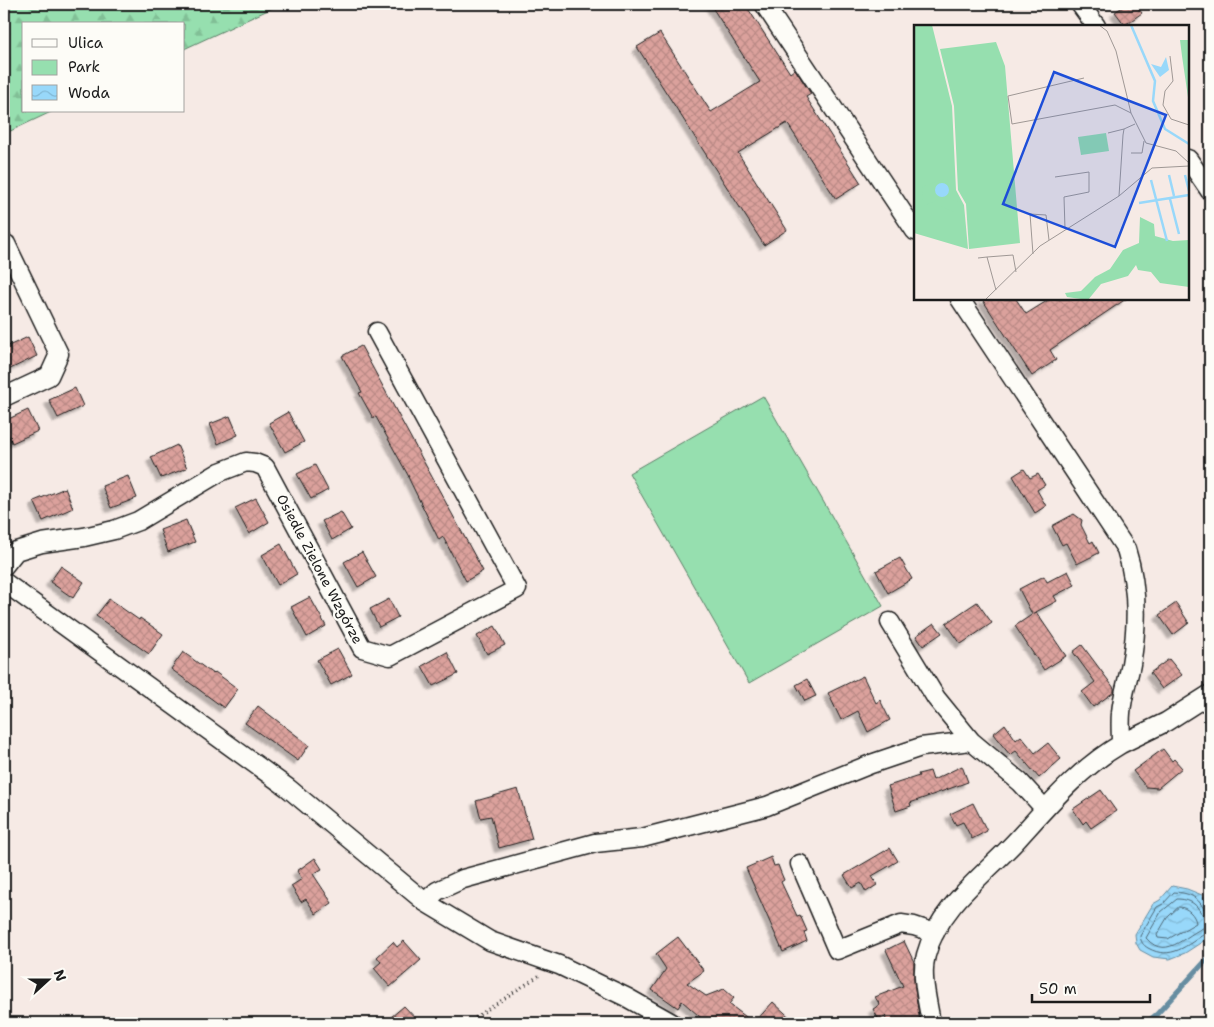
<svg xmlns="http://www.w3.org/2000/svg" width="1214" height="1027" font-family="'Shantell Sans',sans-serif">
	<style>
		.green { fill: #96dfaf; stroke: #597e66 }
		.forest { fill: url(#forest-firs); stroke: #597e66 }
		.water { fill: url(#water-waves); stroke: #668da1 }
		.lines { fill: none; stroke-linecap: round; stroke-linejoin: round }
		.shore { stroke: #4e6775; stroke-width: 1 }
		.stream { stroke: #668da1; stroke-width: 5 }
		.building { fill: url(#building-cross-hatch); stroke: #1c1c1c; filter: url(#shadow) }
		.minor-casing { stroke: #1c1c1c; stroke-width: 21 }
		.path { stroke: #1c1c1c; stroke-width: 3; stroke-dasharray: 1 4; stroke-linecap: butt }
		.minor { stroke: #fdfcf7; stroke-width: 18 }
		.labels { text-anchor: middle; stroke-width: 4.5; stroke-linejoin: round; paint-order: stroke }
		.street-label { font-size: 14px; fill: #1c1c1c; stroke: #fdfcf7 }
		.inset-river { fill: none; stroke: #98d8fa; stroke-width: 2.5 }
		.inset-road { fill: none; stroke: #9f9895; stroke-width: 1 }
		.view { fill: #1d4ed8; fill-opacity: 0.15; stroke: #1d4ed8; stroke-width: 2.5 }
		.inset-edge { fill: none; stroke: #1c1c1c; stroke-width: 2.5 }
	</style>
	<defs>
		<pattern id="forest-firs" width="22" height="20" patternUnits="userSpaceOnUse" patternTransform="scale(1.25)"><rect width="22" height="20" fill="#96dfaf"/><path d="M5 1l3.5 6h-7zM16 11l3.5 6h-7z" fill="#81bf96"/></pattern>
		<pattern id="water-waves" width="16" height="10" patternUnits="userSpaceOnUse" patternTransform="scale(1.25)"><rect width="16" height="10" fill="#98d8fa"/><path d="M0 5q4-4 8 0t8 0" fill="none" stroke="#82b9d6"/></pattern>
		<pattern id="building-cross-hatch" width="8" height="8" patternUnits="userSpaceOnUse" patternTransform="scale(1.25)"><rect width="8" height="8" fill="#dba19c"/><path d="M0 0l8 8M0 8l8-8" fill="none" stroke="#bb8a86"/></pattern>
		<filter id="shadow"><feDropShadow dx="-4.5" dy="4.5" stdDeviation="1" flood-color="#0004"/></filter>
	</defs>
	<rect width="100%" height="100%" fill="#f6eae5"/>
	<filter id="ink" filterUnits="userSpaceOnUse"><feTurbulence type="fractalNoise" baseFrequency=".02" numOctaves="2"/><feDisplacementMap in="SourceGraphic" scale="10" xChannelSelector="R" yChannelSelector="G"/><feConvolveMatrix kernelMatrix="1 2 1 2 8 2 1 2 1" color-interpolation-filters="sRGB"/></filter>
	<g filter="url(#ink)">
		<path class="green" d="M763,396L883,606L749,683L629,473Z"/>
		<path class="forest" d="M4,4H281L184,49V24H24V111H53L4,134Z"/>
		<path class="water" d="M1172,886L1187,889L1202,895L1210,909V931L1208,938L1185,953L1170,959L1153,957L1140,950L1136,943L1135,934L1153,904L1160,900Z"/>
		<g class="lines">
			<path class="shore" d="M1179,907C1187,907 1195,915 1196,923L1168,939L1158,938L1157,935L1167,918Z
				M1210,911L1204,909C1197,896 1189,893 1174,892L1163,904L1157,907L1140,936C1141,942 1143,945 1148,948C1171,961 1187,945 1206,933H1210
				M1210,917C1199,916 1201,909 1194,904C1189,900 1182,899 1177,899L1161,912L1146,938C1168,964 1190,928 1210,926"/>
			<path class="stream" d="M1146,1023L1157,1014L1210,956"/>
		</g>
		<path class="building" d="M710,4H745L790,73L795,69L811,94L806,97L861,183L836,199L787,123L738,153L787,230L764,245L637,47L660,33L711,112L760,82Z
			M1127,4H1135L1142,13L1125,25L1115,12Z
			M982,299H1016L1026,314L1050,299H1126L1050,350L1056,360L1032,376Z
			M28,337L37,356L4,372V348Z
			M361,346L483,571L466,581L443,537L439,540L408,477H409L376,417L373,418L359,393L362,392L342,356Z
			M75,388L83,406L58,418L49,400Z
			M28,410L38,431L12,443L4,425V421Z
			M288,412L304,442L285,452L269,423Z
			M230,416L238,435L218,444L210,424Z
			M177,445L187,468L161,478L151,457Z
			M315,465L328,490L311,499L297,474Z
			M1024,469L1030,478L1038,474L1045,485L1037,490L1046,506L1035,513L1013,476Z
			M128,476L137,498L111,508L102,486Z
			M65,488L73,508L43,521L34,501Z
			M256,498L269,522L249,534L235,508Z
			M341,512L351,529L332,540L322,521Z
			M1074,514L1082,520L1081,525L1090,543L1093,541L1099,553L1077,564L1066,543L1062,545L1052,526Z
			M186,520L195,542L168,552L160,530Z
			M281,544L297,574L278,585L262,555Z
			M362,552L376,577L358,587L344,562Z
			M900,558L912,579L888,593L876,571Z
			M61,566L84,582L73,598L50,582Z
			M1068,571L1075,585L1054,596L1057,601L1032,614L1019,589L1044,576L1047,582Z
			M310,597L326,626L307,637L291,607Z
			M109,599L139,620L140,618L163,634L149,654L96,616Z
			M389,599L398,617L379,627L370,609Z
			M977,602L992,623L961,644L946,623Z
			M1176,603L1189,623L1173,635L1159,615Z
			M1036,612L1066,656L1044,670L1015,626Z
			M934,623L942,633L923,646L916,636Z
			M495,626L505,645L487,654L477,636Z
			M1082,645L1114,688V692L1093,707L1082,692L1095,682L1073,652Z
			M338,649L352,674L331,685L317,660Z
			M183,652L213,674L215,672L238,689L224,708L171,669Z
			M447,652L458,674L433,686L422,666Z
			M1169,659L1182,675L1162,689L1150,673Z
			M863,676L876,703L880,700L890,720L868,732L858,711L841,720L828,693Z
			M807,679L816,696L805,701L796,685Z
			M258,706L309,745L298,761L245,723Z
			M1005,724L1016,740L1021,736L1035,753L1048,743L1061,759L1039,778L1016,751L1010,755L993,734Z
			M1163,749L1172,761L1174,759L1182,768L1158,788L1146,787L1133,771Z
			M962,766L968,782L910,803L911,806L896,811L888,786L919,776L918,774L930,771L933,780Z
			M518,789L532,839L499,848L491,816L481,818L476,801Z
			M1101,790L1116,811L1091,828L1086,821L1083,824L1073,809Z
			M973,803L987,831L972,839L963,822L956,825L950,814Z
			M890,848L898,861L872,876L877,885L866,892L861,883L852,888L844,875Z
			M771,857L774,866L778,865L781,873L784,880L781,882L797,916L800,915L807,931L804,932L807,941L783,952L746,868Z
			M315,858L322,869L313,874L332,903L316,914L306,899L301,902L291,886L302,879L297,871Z
			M678,937L704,971L687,983L706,996L724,989L734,998L729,1004L754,1023L773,1002L796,1023H707L682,1001L678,1008L661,996L652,990L666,969L656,954Z
			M404,941L421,960L390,987L374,968L381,962L377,957L393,942L397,947Z
			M904,941L914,962V981L920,1023H888L885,1017L879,1020L873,1009L880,1005L875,997L903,986L886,950Z
			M404,1006L420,1023H384Z"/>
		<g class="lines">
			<g class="minor-casing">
				<path id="minor" d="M764,4L915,231
					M1080,4L1096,26
					M1188,159L1210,191
					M4,243L6,244L59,354L49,376L4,397
					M4,566L16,551L42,543L84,537L114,530L138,521L220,472L246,462L255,463L265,467L362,648L390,656L517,589L377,332
					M4,582L288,788L425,902L490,941L559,965L626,997L672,1023
					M890,622L936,698L971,741
					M1121,744L1166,722L1210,694
					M800,864L837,950L901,924L914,926L935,933
					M425,902L437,891L463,879L595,843L642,838L767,806L871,764L921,747L971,741L1020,782L1044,808
					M931,1023C928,1002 920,976 926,955C938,908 983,876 1015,842C1048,806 1078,769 1121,744C1121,734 1120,723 1121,713C1122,697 1128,680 1131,664C1138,625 1138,586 1126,549L960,299"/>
			</g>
			<path class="path" d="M467,1023L540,975"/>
			<use href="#minor" class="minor"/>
		</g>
	</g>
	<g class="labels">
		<g class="street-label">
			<text transform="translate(320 569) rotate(62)" y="5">Osiedle Zielone Wzgórze</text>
		</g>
	</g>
	<g transform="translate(914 25)">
		<rect width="275" height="275" fill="#f6eae5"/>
		<path d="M192,108L195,126L167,130L164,112Z" fill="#96dfaf"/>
		<path d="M0,0H18L38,81L42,165L50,180L54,224L0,208ZM266,15H275V79L268,31ZM82,17L91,41L106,218L55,224L52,179L44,165L40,81L26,24ZM226,192L240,199L241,211L259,216L275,215V262L246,258L237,247L224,245L222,240L214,251L187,259L174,275L153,272L151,268L167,266L181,252L196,244L209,225L225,218Z" fill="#96dfaf"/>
		<path d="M29,154L34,155L39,167L36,174L47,177V181L40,187L26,181L23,175L0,185V175H9L8,162Z" fill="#96dfaf"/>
		<path d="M252,32L255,45L246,52L237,39L247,42ZM21 165a7 7 0 1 1 14 0a7 7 0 1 1-14 0Z" fill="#98d8fa"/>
		<path class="inset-river" d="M217,0L241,56L239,76L251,104L275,119M255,150L260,171M271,150L275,166M237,155L253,216M256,174L265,209M225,178L275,170"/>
		<path class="inset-road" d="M185,0L193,6L202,26L217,88M256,31L259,56L251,66L249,80L257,94L275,100M170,53L94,71L98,99L201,80L217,88L232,118L262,126L275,138M194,108L210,104M217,128H228L230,116M141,152L175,147V167L150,172L151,204M205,171L209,110L210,104L221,99M119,229L116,189L132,190L135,215M73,232L99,230L102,247M64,233L73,232L82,265M71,275L126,221L205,171L238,143L275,141"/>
		<path class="view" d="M140,47L252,90L201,222L89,179Z"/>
		<rect width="275" height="275" class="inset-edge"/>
	</g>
	<rect width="1214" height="1027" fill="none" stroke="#fdfcf7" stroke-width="20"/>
	<rect x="10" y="10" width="1194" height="1007" fill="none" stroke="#1c1c1c" stroke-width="2" filter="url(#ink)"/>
	<rect x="22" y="22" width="162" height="90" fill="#fdfcf7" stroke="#a3a29f"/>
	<rect x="32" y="39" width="25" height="8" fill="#fdfcf7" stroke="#a3a29f"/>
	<text x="68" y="48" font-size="15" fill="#1c1c1c">Ulica</text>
	<rect x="32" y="60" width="25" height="15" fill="#96dfaf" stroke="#a3a29f"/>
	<text x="68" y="72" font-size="15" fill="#1c1c1c">Park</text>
	<rect x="32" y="85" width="25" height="15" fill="url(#water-waves)" stroke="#a3a29f"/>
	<text x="68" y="98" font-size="15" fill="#1c1c1c">Woda</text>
	<g transform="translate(48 980) rotate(69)" stroke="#fdfcf7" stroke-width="4" paint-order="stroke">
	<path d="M0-4L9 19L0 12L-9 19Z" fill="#1c1c1c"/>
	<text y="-8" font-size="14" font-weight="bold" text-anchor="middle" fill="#1c1c1c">N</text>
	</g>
	<path d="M1032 994v8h118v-8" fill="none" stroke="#1c1c1c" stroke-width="2.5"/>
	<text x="1039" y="994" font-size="15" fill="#1c1c1c" stroke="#fdfcf7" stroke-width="4" paint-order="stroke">50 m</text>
</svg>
